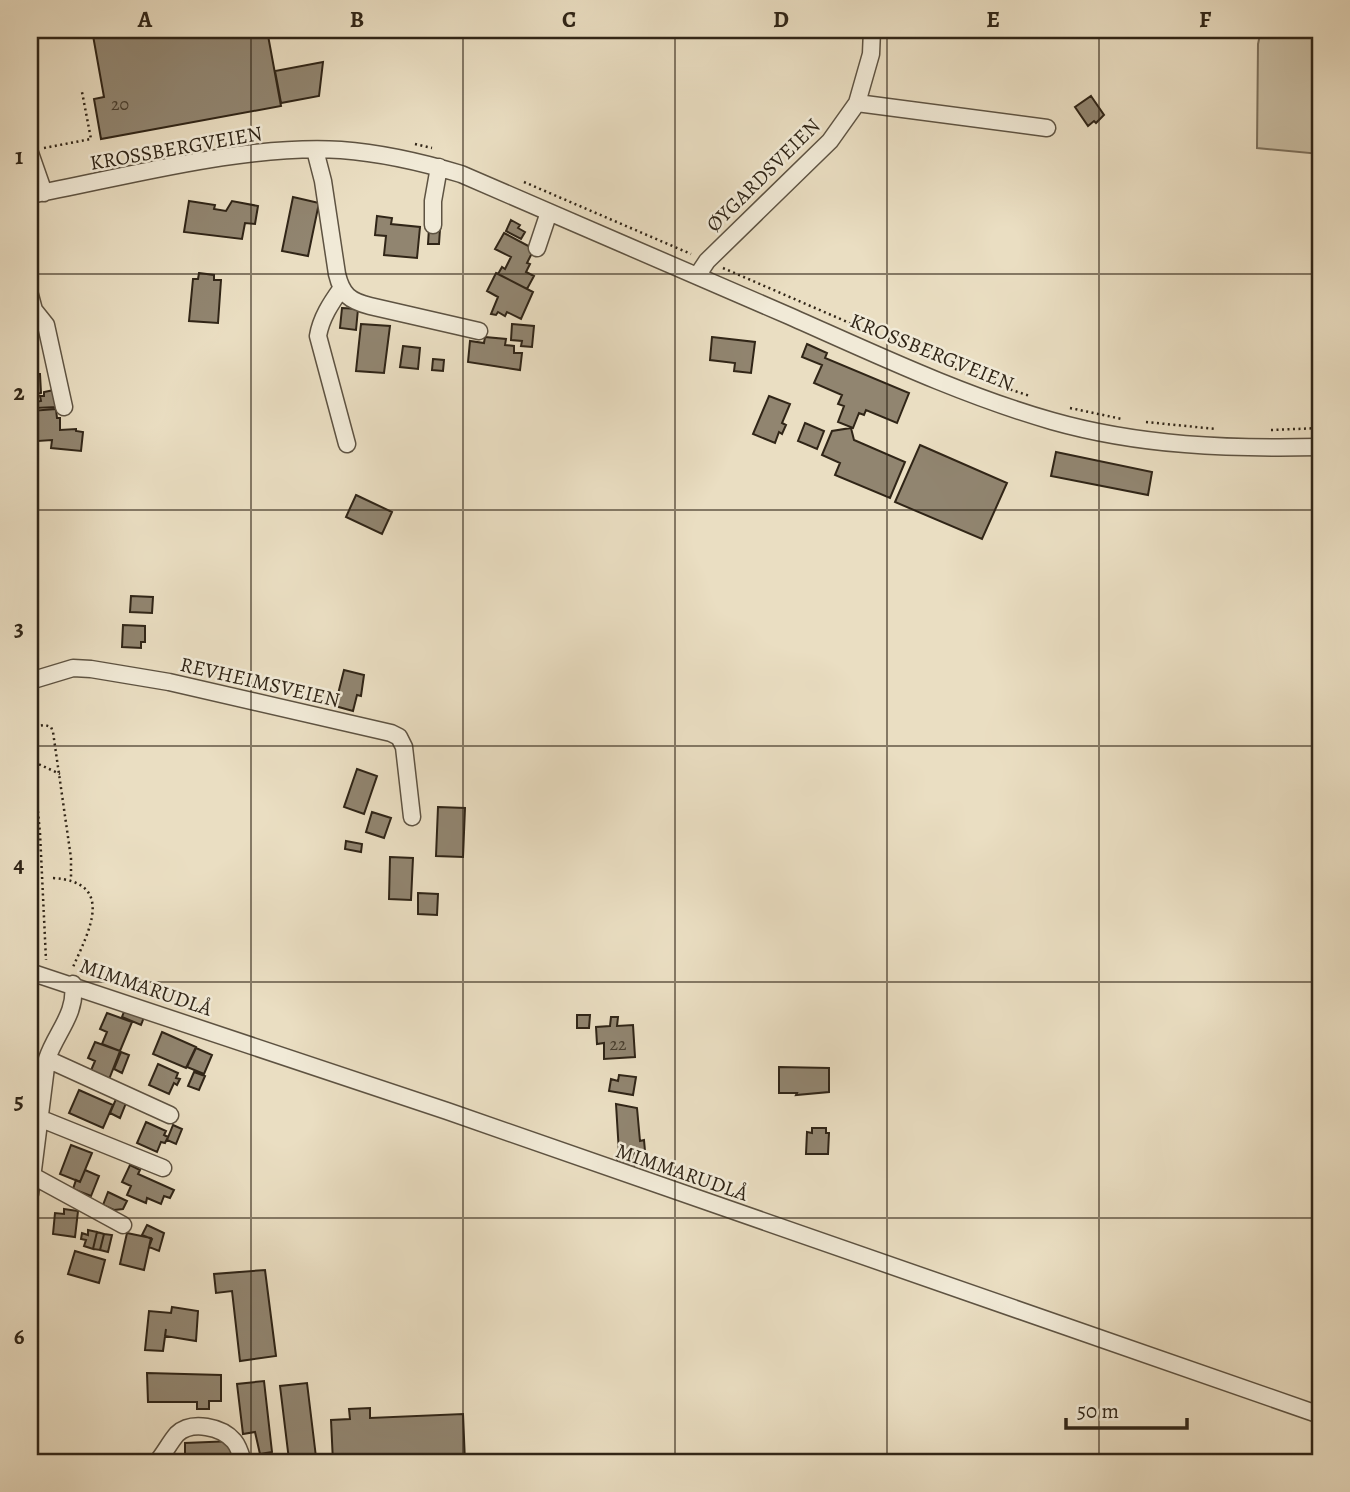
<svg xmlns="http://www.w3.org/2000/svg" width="1350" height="1492" font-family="Alegreya,serif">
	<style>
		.green { fill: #cabfa5; stroke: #7d725e; stroke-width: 2 }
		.building { fill: #918570; stroke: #302517; stroke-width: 2 }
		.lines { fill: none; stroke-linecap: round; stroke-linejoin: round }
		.minor-casing { stroke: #5e5342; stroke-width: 19 }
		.path { stroke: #302517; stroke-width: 2.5; stroke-dasharray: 2 3.5; stroke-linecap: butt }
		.minor { stroke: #f1ead7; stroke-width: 16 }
		.grid { fill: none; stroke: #302517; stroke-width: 2; stroke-opacity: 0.55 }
		.labels { text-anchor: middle; stroke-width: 5; stroke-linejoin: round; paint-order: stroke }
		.number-label { font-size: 18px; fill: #483d2d }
		.street-label { font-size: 21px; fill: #302517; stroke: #f1ead7 }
		.neatline { fill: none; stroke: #302517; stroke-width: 2.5 }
		.grid-label { font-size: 23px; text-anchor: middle; font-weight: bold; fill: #302517 }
	</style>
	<rect width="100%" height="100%" fill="#eadec2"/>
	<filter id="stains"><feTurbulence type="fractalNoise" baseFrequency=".00286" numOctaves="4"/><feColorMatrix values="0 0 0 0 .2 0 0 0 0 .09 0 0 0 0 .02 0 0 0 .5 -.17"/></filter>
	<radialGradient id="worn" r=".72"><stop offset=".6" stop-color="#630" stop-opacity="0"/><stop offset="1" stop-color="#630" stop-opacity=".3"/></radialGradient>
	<path class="green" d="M1261,30H1320V154L1257,148L1258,44Z"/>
	<path class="building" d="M92,30H267L281,106L101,139L94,99L104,97Z
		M323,62L319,96L281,103L275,71Z
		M1091,96L1104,115L1096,123L1094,121L1088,126L1075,107Z
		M293,197L319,203L308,256L282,251Z
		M189,201L215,205L214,209L226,211L232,201L258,206L255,224L245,223L242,239L184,232Z
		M377,216L392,218L391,224L420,227L417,258L384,255L386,236L375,235Z
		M511,220L520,225L518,228L525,232L521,239L506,231Z
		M429,228L440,229L439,244H428Z
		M504,233L534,249L527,263L530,264L526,272L534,276L527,289L498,274L502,267L505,269L511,257L495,249Z
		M199,273L214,275V280H221L218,323L189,321L193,279H198Z
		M496,273L533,292L521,319L507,312L505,316L498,312L496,315L491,314L498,297L487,291Z
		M342,308L358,309L356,330L340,328Z
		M361,324L390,326L384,373L356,371Z
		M512,324L534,326L532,347L521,346L522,341L511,340Z
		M485,337L506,339L505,345L514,346V353H522L520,370L468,362L470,341L484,343Z
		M712,337L755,342L751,373L734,371L735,363L710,360Z
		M807,344L827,353L825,358L909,393L897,423L866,410L864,415L859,413L853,428L838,422L844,406L838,404L842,395L814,383L822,365L802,357Z
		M403,346L420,348L418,369L400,367Z
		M433,359L444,360L443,371L432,370Z
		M30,364H36V374H40L41,393L37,394V399H30Z
		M54,390L57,407L36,408L35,402L41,401L40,396H44V392Z
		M769,396L790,404L782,423L786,425L782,434L779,432L775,443L753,434Z
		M56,409L57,418H60V430L76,429V431L83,432L81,451L51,448L52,440L38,441V431H30V411Z
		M805,423L824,431L817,449L798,441Z
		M851,428L854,440L905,462L890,498L835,475L840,463L822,455L832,431Z
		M920,445L1007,483L982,539L895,502Z
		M1056,452L1152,472L1148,495L1051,476Z
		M356,495L392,512L382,534L346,517Z
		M131,596L153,597L152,613L130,612Z
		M123,625L145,626V642H141V648L122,647Z
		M344,670L364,675L361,696L357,695L353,711L335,706Z
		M357,769L377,776L364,814L344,807Z
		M438,807L465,808L463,857L436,856Z
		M372,812L391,818L384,838L366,832Z
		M346,841L362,844L361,852L345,849Z
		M390,857L413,858L411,900L389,899Z
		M418,893L438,894L437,915L418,914Z
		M127,1004L146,1012L141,1025L122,1017Z
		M107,1013L132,1022L120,1051L102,1044L107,1032L100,1029Z
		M577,1015H590L589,1028H577Z
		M611,1017H618L617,1026L633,1025L635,1057L604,1059V1043L597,1044L596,1027L610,1026Z
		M162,1032L196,1047L186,1068L153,1054Z
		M95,1042L120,1051L108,1082L89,1075L95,1061L88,1058Z
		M196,1048L212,1055L204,1074L187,1067Z
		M121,1052L129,1055L122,1073L114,1069Z
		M158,1064L178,1073L176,1078L180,1079L177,1085L174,1083L169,1094L149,1085Z
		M779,1067L829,1068V1092L796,1095L797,1093H779Z
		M194,1072L205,1076L199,1090L188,1086Z
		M619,1075L636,1077L633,1095L609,1091L611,1079L618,1081Z
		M79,1090L113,1105L103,1128L69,1113Z
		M116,1099L126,1103L120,1118L110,1113Z
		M616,1104L637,1108L640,1141L644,1140L645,1151L619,1153Z
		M146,1122L166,1131L164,1135L168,1137L165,1143L161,1142L157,1152L137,1143Z
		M173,1125L182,1129L176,1144L167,1140Z
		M812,1128H826V1133H829L828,1154H806L807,1132L812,1133Z
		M71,1145L92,1153L80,1182L60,1174Z
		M619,1153L638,1154L633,1171L615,1166Z
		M130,1165L140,1170L138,1174L174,1190L170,1198L164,1196L161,1204L147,1198L146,1203L127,1195L131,1186L122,1182Z
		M85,1170L99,1176L91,1196L73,1189L76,1180L80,1182Z
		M108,1192L127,1201L123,1209L114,1210L103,1205Z
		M64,1209L78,1211L75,1237L53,1234L55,1213L64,1214Z
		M147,1225L164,1233L159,1251L149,1247L152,1239L142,1235Z
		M88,1230L97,1232L93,1249L84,1246L86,1240L81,1239L82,1233L88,1235Z
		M97,1232L104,1234L100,1250L93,1249Z
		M127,1233L151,1238L144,1270L120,1264Z
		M104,1234L112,1235L108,1252L100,1250Z
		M75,1251L105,1260L99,1283L68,1274Z
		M265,1270L276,1356L240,1361L232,1291L216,1293L214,1274Z
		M172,1307L198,1311L196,1341L165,1336L166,1329L163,1351L145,1350L149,1311L171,1313Z
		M147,1373L221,1375V1401H209V1409H197V1402H148Z
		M264,1381L272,1452L260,1454L255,1432L243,1434L237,1384Z
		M307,1383L316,1457L289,1460L280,1386Z
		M370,1408V1418L463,1414L465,1462H333L331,1420L350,1419L349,1409Z
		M233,1441L234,1457L205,1458L206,1462H185V1443Z
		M234,1457V1462H206L205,1458Z"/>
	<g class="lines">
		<g class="minor-casing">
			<path id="minor" d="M857,103L1047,128
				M315,150L323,181L337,274C342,295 350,301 370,306L479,331
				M30,153L44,193
				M30,195C126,177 243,144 341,150C382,153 421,162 461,174C570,221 678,268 787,315C873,353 961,395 1052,421C1140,446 1230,449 1320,447
				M433,225V201L439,167
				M537,248L549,212
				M697,276L707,261L830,141L857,103L871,54L872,30
				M341,289C331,303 321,318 318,336L347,444
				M30,295L34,310L46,325L64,407
				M30,681L73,668L91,669L169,682L391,733L399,737L404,747L412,817
				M30,972L447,1111L1320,1415
				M47,1059L170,1115
				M39,1118L163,1168
				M33,1176L123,1225
				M30,1194L47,1059C56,1032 77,1014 73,984
				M157,1462C164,1454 170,1442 177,1434C192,1420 222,1427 234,1441C239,1447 241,1455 243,1462"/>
		</g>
		<path class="path" d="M415,144L432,148
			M44,148L91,139L82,92
			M524,182L691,254
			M723,268L967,374
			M1000,386L1030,396
			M1070,408L1122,419
			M1146,422L1216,429
			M1271,430L1320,428
			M30,727L45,725L51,727L53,732L71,858V880
			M30,729L40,833L46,960
			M34,762L60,774
			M53,878C116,882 89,931 73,967"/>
		<use href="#minor" class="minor"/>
	</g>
	<path class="grid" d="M251,30V1462M463,30V1462M675,30V1462M887,30V1462M1099,30V1462M30,274H1320M30,510H1320M30,746H1320M30,982H1320M30,1218H1320"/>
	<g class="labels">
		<g class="number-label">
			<text x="120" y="110">20</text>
			<text x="618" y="1050">22</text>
		</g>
		<g class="street-label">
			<text transform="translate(176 148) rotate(-10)" y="7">KROSSBERGVEIEN</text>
			<text transform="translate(763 175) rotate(-45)" y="7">ØYGARDSVEIEN</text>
			<text transform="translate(932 352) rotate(22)" y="7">KROSSBERGVEIEN</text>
			<text transform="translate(260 682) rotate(13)" y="7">REVHEIMSVEIEN</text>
			<text transform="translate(146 987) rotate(19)" y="7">MIMMARUDLÅ</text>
			<text transform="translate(682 1172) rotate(19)" y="7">MIMMARUDLÅ</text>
		</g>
	</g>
	<rect width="1350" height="1492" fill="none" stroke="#eadec2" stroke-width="77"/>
	<path d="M1066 1418v10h121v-10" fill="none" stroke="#302517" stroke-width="3.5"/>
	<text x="1077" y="1418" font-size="21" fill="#302517" stroke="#f1ead7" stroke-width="5" paint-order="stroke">50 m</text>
	<rect x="38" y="38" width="1274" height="1416" class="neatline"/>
	<g class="grid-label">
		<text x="145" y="27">A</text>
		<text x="357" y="27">B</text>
		<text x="569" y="27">C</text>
		<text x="781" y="27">D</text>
		<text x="993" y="27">E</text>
		<text x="1205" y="27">F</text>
		<text x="19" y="164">1</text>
		<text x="19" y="400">2</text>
		<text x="19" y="636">3</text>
		<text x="19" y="872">4</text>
		<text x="19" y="1108">5</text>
		<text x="19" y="1344">6</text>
	</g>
	<rect width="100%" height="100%" filter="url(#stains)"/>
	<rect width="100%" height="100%" fill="url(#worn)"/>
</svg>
